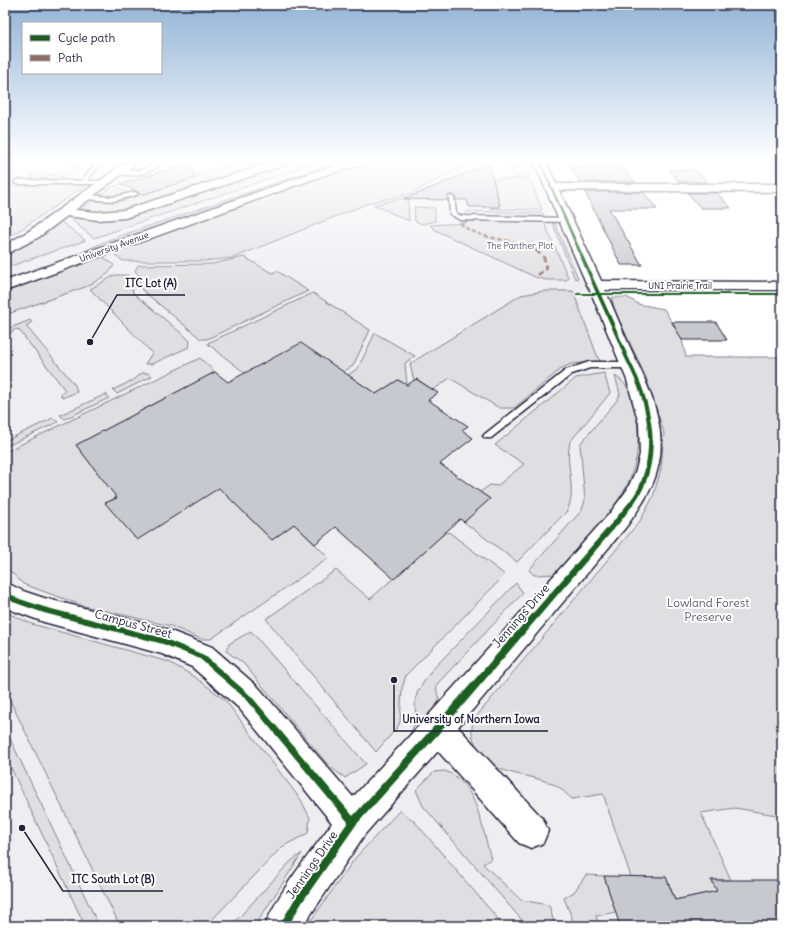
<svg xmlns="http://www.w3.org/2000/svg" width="787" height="931" font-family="Delius,sans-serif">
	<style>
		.built { fill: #eeeef1 }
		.green { fill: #dfdfe2; stroke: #80808e }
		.building { fill: #c8c8cf; stroke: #22223b }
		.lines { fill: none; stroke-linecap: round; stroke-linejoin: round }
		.service-casing { stroke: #22223b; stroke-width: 3 }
		.minor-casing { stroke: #22223b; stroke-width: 3 }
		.tertiary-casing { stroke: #22223b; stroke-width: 3 }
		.primary-casing { stroke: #22223b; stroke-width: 3 }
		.service { fill: #fff; fill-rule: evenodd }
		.minor { fill: #fff; fill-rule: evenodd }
		.tertiary { fill: #fff; fill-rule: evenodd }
		.primary { fill: #fff; fill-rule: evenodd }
		.quiet-far1 { stroke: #8d6e63; stroke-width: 2.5; stroke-dasharray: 4.5 2.5; stroke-linecap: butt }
		.quiet { stroke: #8d6e63; stroke-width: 3; stroke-dasharray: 6 3; stroke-linecap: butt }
		.cycleway-casing { stroke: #fff; stroke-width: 3 }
		.cycleway { fill: #1b5e20; fill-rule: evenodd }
		.labels { text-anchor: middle; stroke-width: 4; stroke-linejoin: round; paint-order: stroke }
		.far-park-label { font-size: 9px; fill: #5b5b6d; stroke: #fff }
		.far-street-label { font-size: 9px; fill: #22223b; stroke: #fff }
		.near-park-label { font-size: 12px; fill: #5b5b6d; stroke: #fff }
		.near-street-label { font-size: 12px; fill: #22223b; stroke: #fff }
		.leader { fill: none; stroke: #22223b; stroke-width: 1.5 }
		.callout-dot { fill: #22223b; stroke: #fff; stroke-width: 1.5 }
		.callout-label { font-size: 11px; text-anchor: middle; font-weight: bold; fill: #22223b; stroke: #fff; stroke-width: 4; stroke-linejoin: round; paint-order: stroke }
	</style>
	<rect width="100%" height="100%" fill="#fff"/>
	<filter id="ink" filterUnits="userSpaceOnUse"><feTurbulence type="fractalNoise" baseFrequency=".025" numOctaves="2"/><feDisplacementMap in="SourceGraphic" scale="8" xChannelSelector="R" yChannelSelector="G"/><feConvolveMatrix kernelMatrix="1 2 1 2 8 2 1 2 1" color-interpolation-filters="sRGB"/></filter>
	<g filter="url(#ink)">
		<path class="built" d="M5,162H530L650,426L664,433L782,434V926H5Z"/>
		<path class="green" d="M240,162H266L269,164L124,211L100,212L80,210L93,201H125L126,199Z
			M293,162H317L94,238L69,218L72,217L92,219L130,216Z
			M336,162H349L316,172L84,254L82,252L111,239Z
			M370,162H479L455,171L412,193L369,203L233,258L204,261H123L115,255L117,251L131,245L317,178Z
			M510,166H525L529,177H513Z
			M67,167H77C64,182 51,178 32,179V175H59Z
			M493,179H530L542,210L492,209V207H500Z
			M14,184L77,185L85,186L5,240V189H9Z
			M115,185L128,193L116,196H99Z
			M406,197H408L409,221L374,205Z
			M414,207L435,208V221L422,224L415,221Z
			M468,211L543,213L544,216L497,217L464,215Z
			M60,221L85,240L84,241L5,268V256L24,246Z
			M466,221L544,222L568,277L567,280H546L535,277L435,230L430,225L466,223Z
			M552,222L555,224L578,278L575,279Z
			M102,256L114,265L108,274L88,286L5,315V291Z
			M244,257L272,273L277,271L308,291L207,339H201L142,290L138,274L135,271L138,265H142L212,264Z
			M115,275H128L131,278L133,293L186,337L190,341L189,347L152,364H145L152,353L90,289Z
			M544,291H573L598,358L601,361L571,364L562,368L514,408H500L494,405L450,378L433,390L417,379L414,381L410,364L419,358L521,295Z
			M313,293L370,330L353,366L343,372L245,373L208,344V343Z
			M612,297H627L638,304L664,309L682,340L686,357H782V816L735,808L701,813L731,880H712L717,891L675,900L666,877H631L603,794L572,799C566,794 561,788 555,785C526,771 494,779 477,747C471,736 470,729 475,718L640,521L653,497L661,469L664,433L646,377L614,309Z
			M30,320L32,322L26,326L75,385L77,392L62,398L61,395L65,390L19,330L16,329L7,335L5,333V330Z
			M375,333L415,356L405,363L407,386L398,380L376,394L348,375L358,368Z
			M200,358L215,372L76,445L97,472L144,482L108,502L241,474L234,503L272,540L294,524L329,558L211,639H201L171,626L84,606L23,584L5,566V452Z
			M142,373H148L152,376L117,394L113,390L135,379Z
			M604,373L610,393L570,442C564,465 578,490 567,511L517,562L464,522L490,499L480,492L490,485L497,486L524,464L495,445L576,378Z
			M615,376C629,384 634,399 636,414C649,489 598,523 556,574L534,575L529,570L582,510L585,500L580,444L618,399L620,394Z
			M106,394L109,398L65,419L60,415Z
			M53,418L58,422L5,447V441Z
			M446,532L450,533L505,575L406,675L402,689L400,722L397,728L376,752L266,619L336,570L370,599Z
			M516,583L523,593L437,684C435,691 440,696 438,703C436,712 416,729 409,736L416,721L415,700L418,691L431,671Z
			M5,612L32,624L169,662L195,677L225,700L301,800L310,818L308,833L282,847L206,926H120L5,690Z
			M251,631L366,764L345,778L329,766L243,663L226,651L229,644Z
			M5,728L99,926H85L5,755Z
			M445,771C478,783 482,830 491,859L483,864L521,900L549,905L555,926H527L423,806L416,790L434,772Z
			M400,810L415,822L504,926H307L356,857Z
			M302,853L255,926H231L290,862Z
			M586,875L604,876L616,912L596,916L599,926H575L564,898L574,892Z"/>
		<path class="building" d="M190,163L195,178L141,195L138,192L121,184Z
			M489,164L500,207H469L467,200H456L455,196L449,195L448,200L404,199Z
			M571,167H622L635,182H580Z
			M669,170H696L707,182H679Z
			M585,192H643L657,209H609L642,265H621Z
			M688,193H717L731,208H701Z
			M672,322H716L727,340H682Z
			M301,343L376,394L398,380L407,385L416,379L438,393L428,400L468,426L462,430L473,438L440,464L490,499L464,522L460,519L394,579L336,527L315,544L294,524L272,540L219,488L137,540L105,503L117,498L76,445L215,372L228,382Z
			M604,876L666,877L675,900L717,891L711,880H782V926H620Z"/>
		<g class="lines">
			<g class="service-casing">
				<path id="service" d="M96,162H102L87,181H104L107,183L106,184H17L14,182L17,180L82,181Z
					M158,162H164C153,172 129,180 116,172L119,170H141Z
					M135,192L137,193V195L114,201L85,199L82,197L85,195L114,197Z
					M449,196L454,197L456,213L461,216L566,218L569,220L566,222L460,220L450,214Z
					M589,362H629L633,365L629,368H590L572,374L491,438H485L483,436L485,434L566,370Z"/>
			</g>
			<g class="minor-casing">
				<path id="minor" d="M126,162H138L75,210L98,212L124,210L273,162H289L288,164L125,218L98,220L67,216L39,237L5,255V245L29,231Z
					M552,184H782V192L548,190L546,188Z
					M595,281L782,282V290H605C613,307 620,325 628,343C646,382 670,426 657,471C652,491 638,510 626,527L458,727L543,819L548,831L543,843L531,848L519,843L438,751L365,834L303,926H265C280,888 309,856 332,823L239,708L192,667L162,654L44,622L6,608L5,582L23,591L44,598L163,628L212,647L259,688L353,797L427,717L610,513L627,490L636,470L640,454L639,424L627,380L588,285L590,282Z"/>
			</g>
			<g class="tertiary-casing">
				<path id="tertiary" d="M534,162H546L603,285L601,288H589L587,285Z"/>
			</g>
			<g class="primary-casing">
				<path id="primary" d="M347,162H365L363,164L322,176L5,291V281L314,172Z"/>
			</g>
			<use href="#service" class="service"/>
			<use href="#minor" class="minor"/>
			<use href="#tertiary" class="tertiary"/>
			<use href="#primary" class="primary"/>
			<path class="quiet-far1" d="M460,223C482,243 514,236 537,251"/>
			<path class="quiet" d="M536,250L544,258L546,269L537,275"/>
			<g class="cycleway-casing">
				<path id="cycleway" d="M539,162H541L600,293H782V295H601C610,315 619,334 627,354C632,365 638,376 642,387C654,421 658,456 643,489C637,501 628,511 620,522L441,731L356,825L303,901L288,926H279L297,895L348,822L247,700L200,659L163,644L44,613L13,602L5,596V590L17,598L44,607L163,638L204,655L251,696L353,816L435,725L616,518C623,509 632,500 638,489C653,456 650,421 638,387C634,376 628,365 623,354C615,334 606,315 597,295H577L575,294L577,293H596Z"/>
			</g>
			<use href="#cycleway" class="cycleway"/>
		</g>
	</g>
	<linearGradient id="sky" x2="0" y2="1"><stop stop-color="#93b4d6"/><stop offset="0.55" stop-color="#fff"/><stop offset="1" stop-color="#fff" stop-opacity="0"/></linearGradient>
	<rect width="787" height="292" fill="url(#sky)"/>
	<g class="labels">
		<g class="far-park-label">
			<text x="520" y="249">The Panther Plot</text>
		</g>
		<g class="far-street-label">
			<text transform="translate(114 247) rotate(-20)" y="3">University Avenue</text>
			<text x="680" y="289">UNI Prairie Trail</text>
		</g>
		<g class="near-park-label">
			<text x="708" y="607">Lowland Forest<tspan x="708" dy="14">Preserve</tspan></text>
		</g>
		<g class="near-street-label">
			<text transform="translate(521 616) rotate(-49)" y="4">Jennings Drive</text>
			<text transform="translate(133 624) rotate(15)" y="4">Campus Street</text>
			<text transform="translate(312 865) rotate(-55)" y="4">Jennings Drive</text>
		</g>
	</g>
	<path class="leader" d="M90 342L117 295H185M394 680L394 731H548M22 828L63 891H163"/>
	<g class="callout-dot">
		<circle cx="90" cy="342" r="4"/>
		<circle cx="394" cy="680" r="4"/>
		<circle cx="22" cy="828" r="4"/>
	</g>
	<g class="callout-label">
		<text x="151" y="287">ITC Lot (A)</text>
		<text x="471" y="723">University of Northern Iowa</text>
		<text x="113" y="883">ITC South Lot (B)</text>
	</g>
	<rect width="787" height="931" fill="none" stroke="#fff" stroke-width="20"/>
	<rect x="10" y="10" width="767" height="911" fill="none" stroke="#22223b" stroke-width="1.5" filter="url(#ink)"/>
	<rect x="22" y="22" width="140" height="52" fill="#ffffff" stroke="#a7a7b1"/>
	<rect x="30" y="35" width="20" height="6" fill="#1b5e20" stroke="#a7a7b1"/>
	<text x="58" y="42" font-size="12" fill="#22223b">Cycle path</text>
	<rect x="30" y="55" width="20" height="6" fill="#8d6e63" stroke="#a7a7b1"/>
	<text x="58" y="62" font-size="12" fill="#22223b">Path</text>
</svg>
